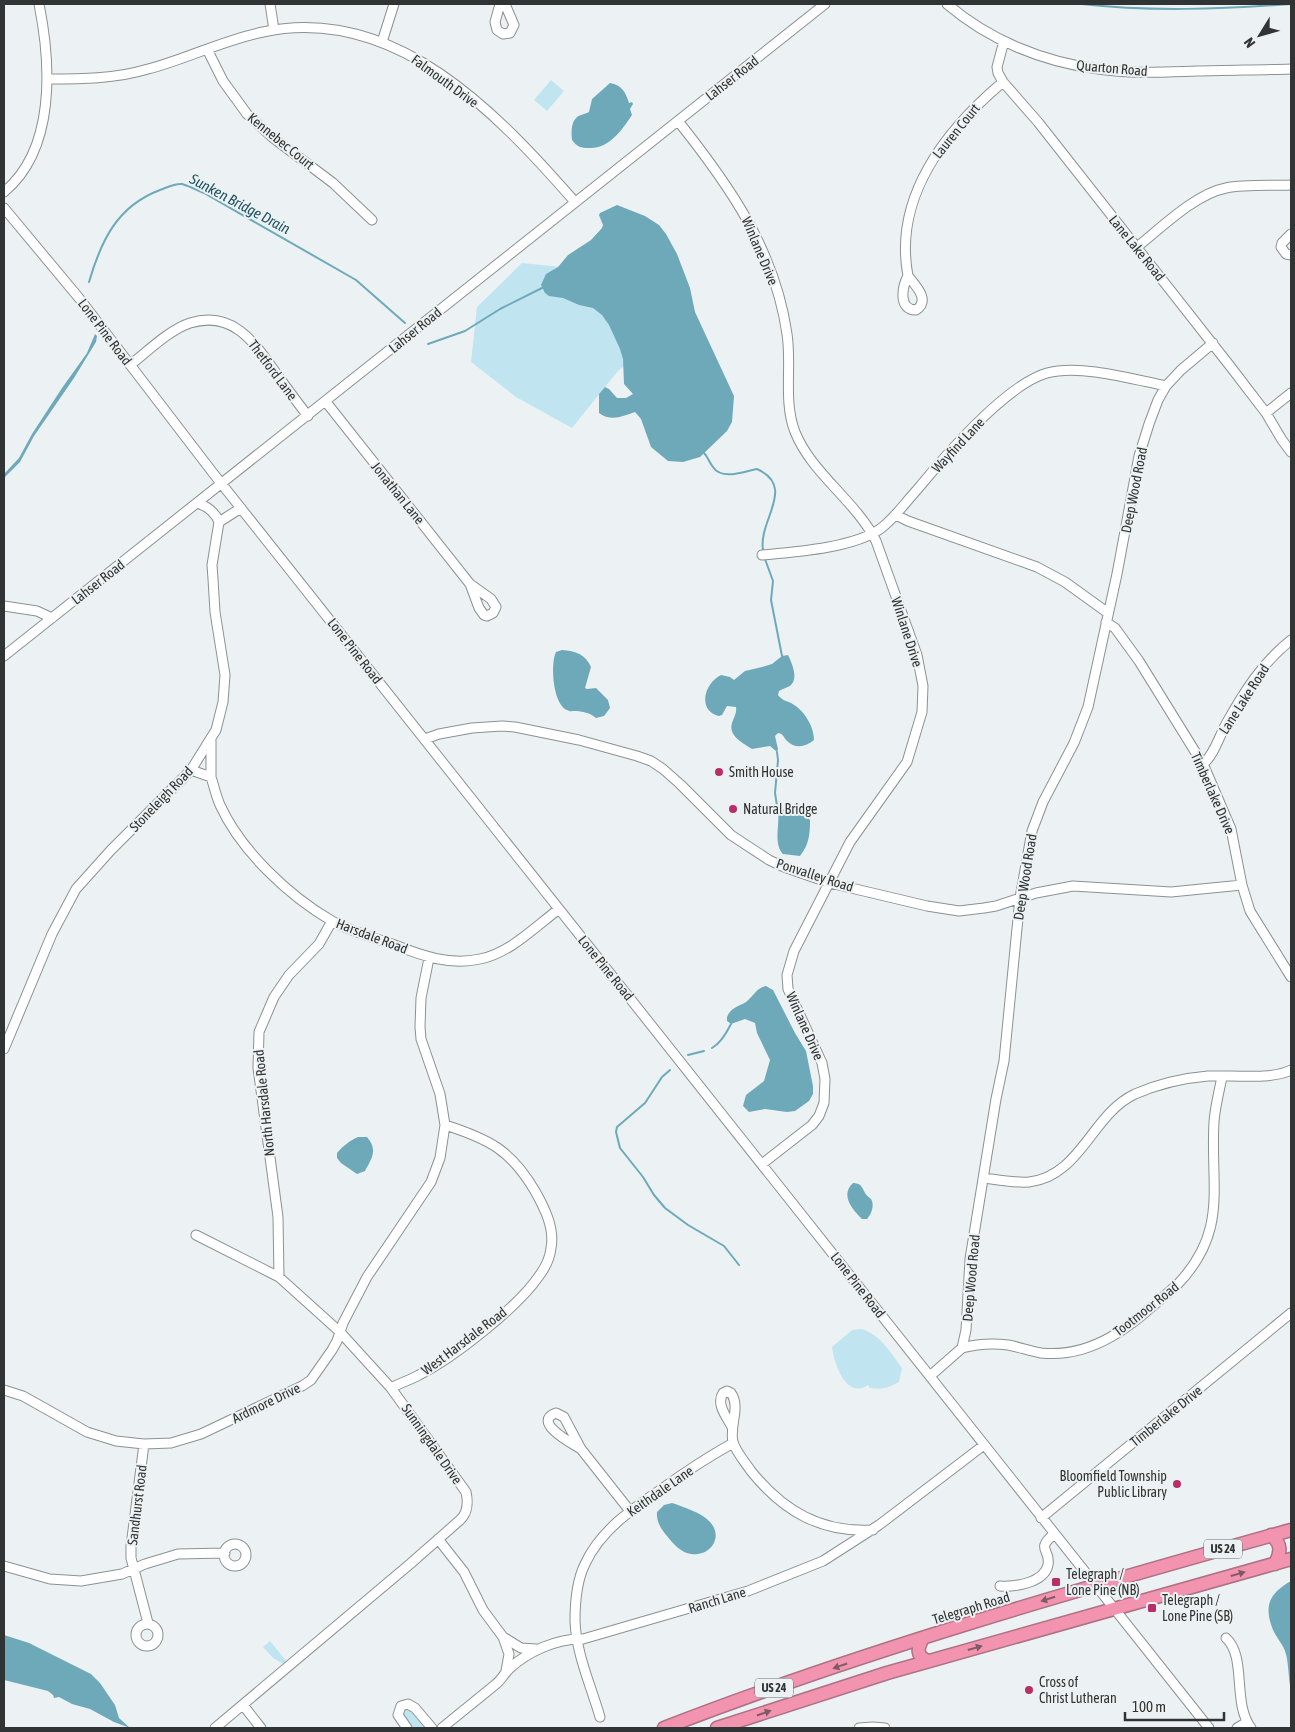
<svg xmlns="http://www.w3.org/2000/svg" width="1295" height="1732" font-family="'Asap Condensed',sans-serif">
	<style>
		.green { fill: #c0e5f0 }
		.water { fill: #6ea9ba }
		.lines { fill: none; stroke-linecap: round; stroke-linejoin: round }
		.stream { stroke: #6ea9ba; stroke-width: 2 }
		.minor-casing { stroke: #8c9193; stroke-width: 11 }
		.highway-casing { stroke: #ae7285; stroke-width: 15 }
		.minor { stroke: #fff; stroke-width: 9 }
		.highway { stroke: #f293b0; stroke-width: 12 }
		.oneway { fill: #7e5a66 }
		.poi-dot { fill: #b92e67; stroke: #ecf2f3; stroke-width: 2 }
		.labels { text-anchor: middle; stroke-width: 4; stroke-linejoin: round; paint-order: stroke }
		.shield { fill: #ecf2f3; stroke: #696d6d; stroke-width: 1 }
		.shield-label { font-size: 12px; font-weight: bold; fill: #313434 }
		.street-label { font-size: 14px; fill: #313434; stroke: #ecf2f3 }
		.poi-label { font-size: 14px; fill: #313434; stroke: #ecf2f3; text-anchor: start }
		.water-label { font-size: 15px; font-style: italic; fill: #215361; stroke: #ecf2f3 }
	</style>
	<rect width="100%" height="100%" fill="#ecf2f3"/>
	<path class="green" d="M551,80L564,91L547,111L534,100Z
		M522,263L581,269L642,351L618,371L572,428L516,397L471,362L477,307Z
		M861,1329C880,1334 891,1353 902,1368L899,1382C888,1388 882,1390 870,1388L868,1385C846,1400 834,1363 832,1347L852,1330Z
		M270,1641L288,1663L285,1665L273,1658L263,1647Z
		M410,1708L427,1728H412L403,1717L402,1712L404,1709Z"/>
	<path class="water" d="M610,83C622,85 626,93 629,103L632,102L633,104L630,109L632,115C622,130 609,149 589,148C581,148 577,147 572,140C571,131 571,118 581,115C584,114 587,113 589,112L592,99Z
		M617,205L645,216L659,225L666,234L677,254L690,288L695,312L734,396L732,422L727,431L700,457L683,462L668,461L651,447L641,419L635,412C623,416 611,422 599,413V394L605,387L609,389L617,398H626L633,394L624,384L623,359L620,349L609,325L602,315L593,308L579,305L563,298L549,296L545,293L541,285L546,274L558,267L568,255L591,240L602,228L603,225L599,215L600,213Z
		M95,334L97,336L96,342L74,378L34,436L20,462L4,478V474L19,458L32,434L62,388L87,353Z
		M562,650C576,651 585,654 591,667L585,688L587,689L596,688L608,700L610,708L604,716L596,718C590,713 583,711 574,711C570,711 571,712 567,710C553,704 550,665 556,652Z
		M788,655C792,663 799,679 790,686C786,688 782,689 779,691L778,695C782,700 786,701 791,703C804,710 814,726 814,740C806,747 795,749 787,741C783,737 784,734 778,733L775,736L778,749L777,752L770,746L752,749C743,743 728,736 732,723C734,717 737,713 736,707L727,706L722,715L719,716C697,711 704,683 721,675L730,677L734,680L745,671L762,667L772,664L782,656Z
		M786,808L801,811L810,820C810,834 809,845 800,856L783,854C773,843 780,825 778,812Z
		M766,986L773,990L795,1033L806,1051L813,1086V1094L809,1101L795,1111L787,1112L765,1109L749,1112L743,1106L746,1095L764,1081L770,1060L757,1033L755,1023L745,1019L731,1024L727,1021V1017C731,1007 738,1007 746,1002C754,996 756,988 766,986Z
		M358,1137H367C378,1150 372,1158 365,1171L357,1174L341,1163L337,1158V1153C343,1146 349,1141 358,1137Z
		M853,1183C861,1183 862,1187 865,1193C867,1196 869,1197 871,1199C875,1205 871,1215 867,1219H862C852,1209 840,1195 853,1183Z
		M672,1503C684,1507 702,1513 710,1522C724,1537 710,1557 691,1554C682,1553 673,1544 667,1536C661,1529 656,1521 657,1512L664,1505Z
		M1291,1581V1690C1288,1678 1289,1662 1285,1651C1282,1643 1276,1637 1273,1630C1263,1605 1270,1593 1291,1581Z
		M4,1635L29,1643L91,1674L100,1683L115,1705L119,1718L130,1728L114,1722L90,1709L72,1704L59,1697L54,1698L53,1695L48,1691L4,1680Z"/>
	<g class="lines">
		<path class="stream" d="M1082,4C1151,12 1222,9 1291,4
			M89,282C101,241 117,206 160,190C166,188 175,183 182,184C189,186 197,190 204,193L356,280L405,323
			M428,344L465,331L500,309L542,288
			M704,453C708,457 709,462 713,467C722,481 745,471 757,469C797,487 758,520 763,550
			M765,559L773,581L771,600L782,656
			M777,752L778,760L775,793L778,812
			M712,1048C721,1043 727,1032 731,1024
			M688,1055L704,1051
			M670,1070L662,1077L645,1103L617,1127L616,1132L620,1148L643,1177L654,1195L665,1208L688,1225L724,1246L739,1265"/>
		<g class="minor-casing">
			<path id="minor" d="M270,4L274,30
				M500,4L495,22L497,30L503,34L510,33L514,25L505,4
				M947,4C989,40 1043,62 1098,69C1131,74 1164,72 1197,71C1228,70 1260,70 1291,69
				M1004,41L997,67L998,73L1003,82L1038,122L1230,366L1266,413L1282,440L1291,452
				M382,42L394,4
				M207,49L223,81L247,114L272,137L333,183L372,220
				M47,79C81,79 115,79 148,69C187,59 223,40 263,32C395,4 497,113 575,202
				M678,121C729,185 775,250 787,334C792,366 783,401 795,432C812,474 855,500 876,541L917,655L923,686L922,712L907,762L850,842L794,951L787,975L788,989L822,1063L825,1079L824,1103L819,1116L812,1125L762,1164
				M4,192C56,149 51,64 39,4
				M4,208L79,298L213,473L1209,1728
				M1291,234L1282,243L1281,247L1286,254L1291,255
				M1137,247C1161,228 1195,194 1226,188C1245,184 1271,186 1291,185
				M908,276C915,285 931,300 916,310C898,310 902,287 908,276C893,197 946,130 1003,82
				M130,365C147,352 169,330 190,323C233,310 254,342 276,373C286,387 297,402 308,416
				M326,402L470,584L479,608L484,615L487,616L493,613L496,607L491,599L470,584
				M1266,413L1291,393
				M197,503C207,506 215,512 219,522
				M896,515L908,521L1037,567L1065,582L1108,613
				M762,555C795,552 853,548 880,529C894,519 904,504 916,491C944,457 1005,385 1047,373C1080,364 1132,379 1166,386
				M4,606L37,611L52,618
				M1106,622L1115,628L1139,661L1204,766L1231,829L1242,885L1250,911L1291,977
				M4,656L825,4
				M425,739L439,734L472,728L502,726L515,727L579,740L637,756L651,761L663,769L680,784L731,835L769,860L784,867L830,883L927,906L959,911L984,908L996,906L1036,893L1073,886L1171,892L1242,885
				M1203,764C1214,755 1219,737 1226,724C1244,692 1262,663 1291,640
				M191,770L211,777C214,786 216,796 220,805C241,851 289,896 332,921C350,931 372,937 392,944C421,955 448,966 480,959C510,953 535,927 559,909
				M211,777V741
				M4,1049L52,934L76,889L111,850L191,770L216,730L223,702L225,675L215,612L213,579L212,565L219,522L241,508
				M984,1178C999,1180 1014,1183 1029,1182C1081,1176 1092,1114 1135,1094C1158,1084 1184,1078 1208,1076C1231,1075 1272,1080 1291,1070
				M196,1235L279,1277L340,1332L391,1388L466,1492C468,1501 468,1513 460,1520L410,1564L215,1728
				M279,1277L278,1217L258,1068L259,1032L274,997L289,975L319,944L332,921
				M962,1348C977,1344 992,1343 1008,1345C1019,1347 1030,1351 1041,1353C1098,1359 1138,1319 1177,1285C1229,1231 1210,1187 1214,1122C1215,1107 1219,1092 1222,1077
				M930,1376L962,1348L966,1330L970,1259L996,1099L1004,1061L1020,898L1032,831L1043,802L1074,743L1088,707L1117,574L1139,456L1149,424L1158,400L1166,386L1181,370L1213,343
				M391,1388C400,1383 410,1380 419,1375C453,1358 518,1307 539,1276C545,1268 550,1258 551,1248C555,1228 544,1207 535,1191C511,1150 489,1139 445,1125L440,1094L421,1039L420,1027L421,998L429,958
				M4,1390L23,1396L87,1432L116,1441L144,1444L171,1443L201,1434L302,1386L311,1380L332,1350L337,1341L343,1323L367,1277L431,1182L440,1158L445,1125
				M732,1427C726,1416 716,1404 723,1393L727,1391L731,1393C741,1407 729,1426 733,1442C736,1452 745,1462 751,1471C783,1511 821,1533 873,1530
				M144,1444L131,1546V1558L148,1623
				M581,1449C573,1444 531,1422 556,1413L564,1417L581,1449L630,1511
				M1041,1518L1291,1313
				M438,1539L464,1572L483,1610L503,1637L521,1648L536,1649
				M224 1555a11 11 0 1 1 22 0a11 11 0 1 1-22 0Z
				M4,1566L50,1579L81,1581L122,1574L145,1564L178,1554L225,1553
				M1000,1586C1015,1587 1044,1583 1048,1565C1051,1549 1035,1550 1054,1534
				M136 1635a11 11 0 1 1 22 0a11 11 0 1 1-22 0Z
				M503,1637L509,1654L506,1671
				M1226,1638C1247,1657 1232,1703 1251,1728
				M243,1705L261,1728
				M600,1717C591,1686 576,1653 575,1621C575,1603 577,1580 585,1564C601,1529 635,1507 666,1486C688,1470 710,1456 733,1443
				M407,1728L398,1715L401,1706L408,1704L415,1708L432,1728
				M442,1728C460,1713 478,1699 496,1684C501,1680 504,1674 509,1669C527,1652 557,1638 583,1639L748,1591L823,1561L879,1525L984,1445
				M859,1728L873,1727L885,1728
				M1237,1728L1247,1722"/>
		</g>
		<g class="highway-casing">
			<path id="highway" d="M1271,1535C1282,1544 1281,1552 1275,1564
				M923,1638C917,1649 916,1656 928,1661
				M664,1728C868,1649 1080,1589 1291,1530
				M717,1728L887,1673L1291,1559"/>
		</g>
		<use href="#minor" class="minor"/>
		<use href="#highway" class="highway"/>
	</g>
	<defs><path id="oneway-solid" d="M-6-.8H1V-3.2L6.5 0L1 3.2V.8H-6Z" transform="scale(1.25)"/></defs>
	<g class="oneway">
		<use href="#oneway-solid" transform="translate(1238 1574) rotate(-16)"/>
		<use href="#oneway-solid" transform="translate(1048 1599) rotate(163)"/>
		<use href="#oneway-solid" transform="translate(975 1648) rotate(-16)"/>
		<use href="#oneway-solid" transform="translate(840 1666) rotate(161)"/>
		<use href="#oneway-solid" transform="translate(764 1713) rotate(-19)"/>
	</g>
	<g class="poi-dot">
		<circle cx="719" cy="772" r="5"/>
		<circle cx="733" cy="809" r="5"/>
		<circle cx="1177" cy="1484" r="5"/>
		<rect x="1051" y="1577" width="10" height="10" rx="2.5"/>
		<rect x="1147" y="1603" width="10" height="10" rx="2.5"/>
		<circle cx="1029" cy="1690" r="5"/>
	</g>
	<g class="labels">
		<g class="shield">
			<rect x="1204" y="1539.5" width="38" height="19" rx="4"/>
			<rect x="755" y="1678.5" width="38" height="19" rx="4"/>
		</g>
		<g class="shield-label">
			<text x="1223" y="1553">US 24</text>
			<text x="774" y="1692">US 24</text>
		</g>
		<g class="street-label">
			<text transform="translate(1112 68) rotate(5)" y="5">Quarton Road</text>
			<text transform="translate(732 78) rotate(-38)" y="5">Lahser Road</text>
			<text transform="translate(445 81) rotate(36)" y="5">Falmouth Drive</text>
			<text transform="translate(956 131) rotate(-51)" y="5">Lauren Court</text>
			<text transform="translate(281 141) rotate(39)" y="5">Kennebec Court</text>
			<text transform="translate(1137 248) rotate(51)" y="5">Lane Lake Road</text>
			<text transform="translate(760 251) rotate(67)" y="5">Winlane Drive</text>
			<text transform="translate(415 330) rotate(-39)" y="5">Lahser Road</text>
			<text transform="translate(105 332) rotate(53)" y="5">Lone Pine Road</text>
			<text transform="translate(273 370) rotate(53)" y="5">Thetford Lane</text>
			<text transform="translate(958 445) rotate(-47)" y="5">Wayfind Lane</text>
			<text transform="translate(1134 490) rotate(-79)" y="5">Deep Wood Road</text>
			<text transform="translate(398 493) rotate(51)" y="5">Jonathan Lane</text>
			<text transform="translate(98 582) rotate(-38)" y="5">Lahser Road</text>
			<text transform="translate(907 632) rotate(72)" y="5">Winlane Drive</text>
			<text transform="translate(355 651) rotate(52)" y="5">Lone Pine Road</text>
			<text transform="translate(1244 699) rotate(-57)" y="5">Lane Lake Road</text>
			<text transform="translate(1213 793) rotate(66)" y="5">Timberlake Drive</text>
			<text transform="translate(161 799) rotate(-46)" y="5">Stoneleigh Road</text>
			<text transform="translate(815 875) rotate(18)" y="5">Ponvalley Road</text>
			<text transform="translate(1025 877) rotate(-81)" y="5">Deep Wood Road</text>
			<text transform="translate(372 936) rotate(21)" y="5">Harsdale Road</text>
			<text transform="translate(606 968) rotate(51)" y="5">Lone Pine Road</text>
			<text transform="translate(805 1026) rotate(66)" y="5">Winlane Drive</text>
			<text transform="translate(264 1103) rotate(-96)" y="5">North Harsdale Road</text>
			<text transform="translate(971 1278) rotate(-85)" y="5">Deep Wood Road</text>
			<text transform="translate(858 1285) rotate(52)" y="5">Lone Pine Road</text>
			<text transform="translate(1146 1309) rotate(-38)" y="5">Tootmoor Road</text>
			<text transform="translate(464 1341) rotate(-37)" y="5">West Harsdale Road</text>
			<text transform="translate(266 1403) rotate(-26)" y="5">Ardmore Drive</text>
			<text transform="translate(1166 1416) rotate(-39)" y="5">Timberlake Drive</text>
			<text transform="translate(432 1444) rotate(55)" y="5">Sunningdale Drive</text>
			<text transform="translate(660 1491) rotate(-35)" y="5">Keithdale Lane</text>
			<text transform="translate(137 1505) rotate(-83)" y="5">Sandhurst Road</text>
			<text transform="translate(717 1600) rotate(-17)" y="5">Ranch Lane</text>
			<text transform="translate(971 1608) rotate(-17)" y="5">Telegraph Road</text>
		</g>
		<g class="poi-label">
			<text x="729" y="777">Smith House</text>
			<text x="743" y="814">Natural Bridge</text>
			<text x="1167" y="1481" text-anchor="end">Bloomfield Township<tspan x="1167" dy="16">Public Library</tspan></text>
			<text x="1066" y="1579">Telegraph /<tspan x="1066" dy="16">Lone Pine (NB)</tspan></text>
			<text x="1162" y="1605">Telegraph /<tspan x="1162" dy="16">Lone Pine (SB)</tspan></text>
			<text x="1039" y="1687">Cross of<tspan x="1039" dy="16">Christ Lutheran</tspan></text>
		</g>
		<g class="water-label">
			<text transform="translate(240 204) rotate(28)" y="5">Sunken Bridge Drain</text>
		</g>
	</g>
	<rect width="1295" height="1732" fill="none" stroke="#313434" stroke-width="10"/>
	<g transform="translate(1260 35) rotate(233)" stroke="#ecf2f3" stroke-width="4" paint-order="stroke">
	<path d="M0-4L9 19L0 12L-9 19Z" fill="#313434"/>
	<text y="-8" font-size="14" font-weight="bold" text-anchor="middle" fill="#313434">N</text>
	</g>
	<path d="M1125 1712v8h99v-8" fill="none" stroke="#313434" stroke-width="2.5"/>
	<text x="1132" y="1712" font-size="15" fill="#313434" stroke="#ecf2f3" stroke-width="4" paint-order="stroke">100 m</text>
</svg>
